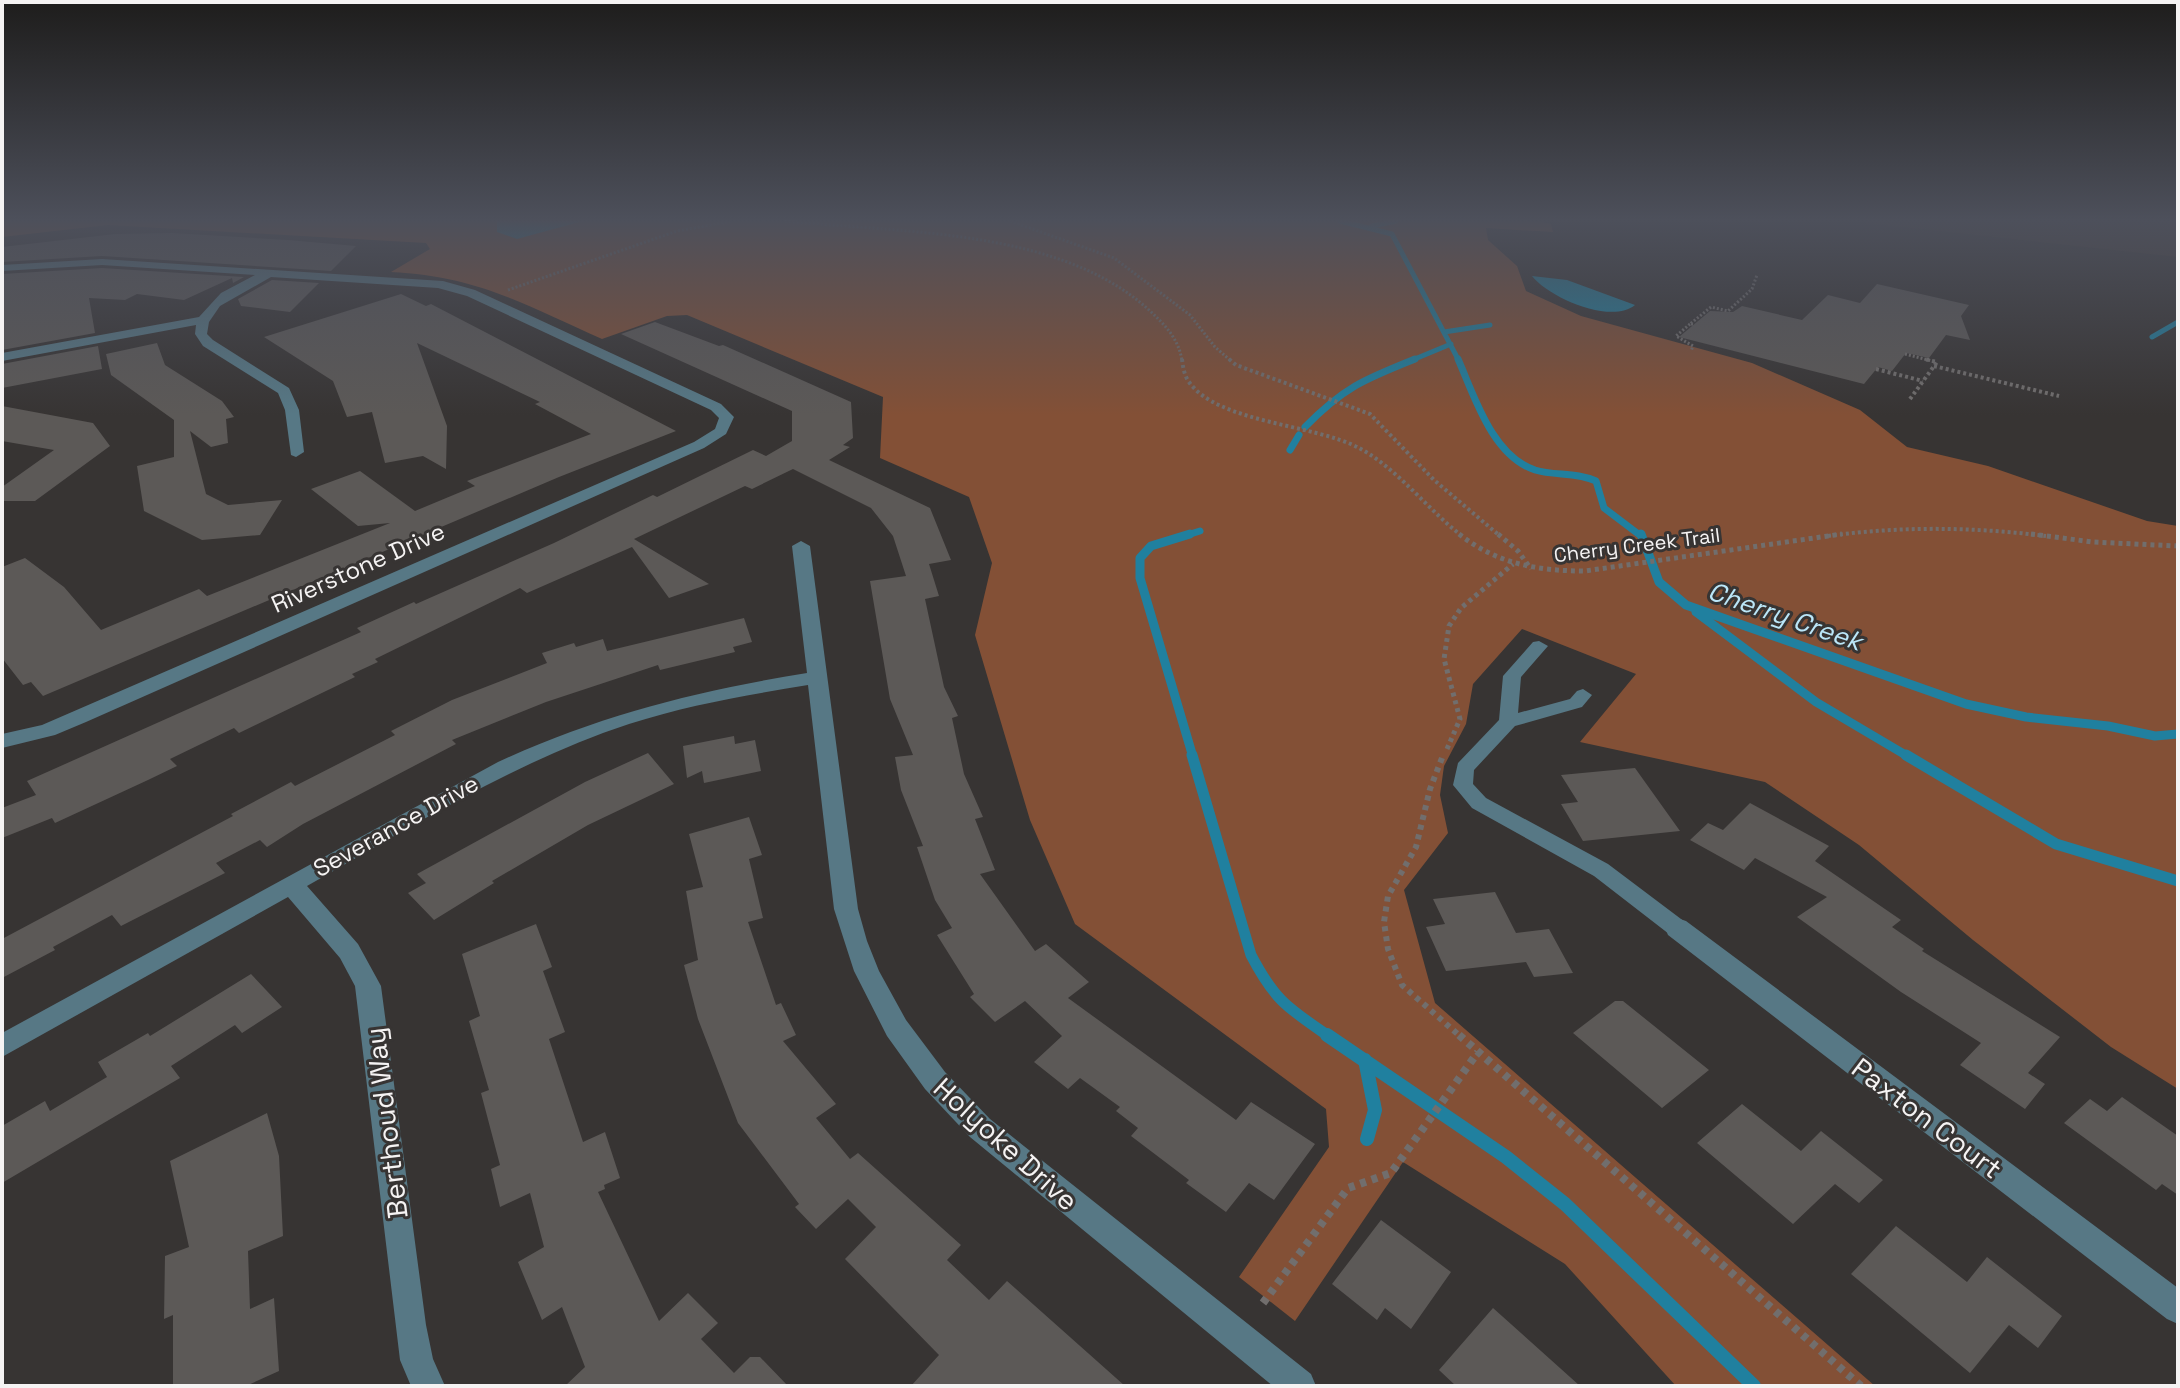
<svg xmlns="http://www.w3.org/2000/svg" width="2180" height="1388" font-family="'Space Grotesk',sans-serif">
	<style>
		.built { fill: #443b37 }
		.green { fill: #835036 }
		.water { fill: #20809f }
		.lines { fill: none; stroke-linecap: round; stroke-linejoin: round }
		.stream-far4 { stroke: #20809f; stroke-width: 5 }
		.stream-far3 { stroke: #20809f; stroke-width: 7 }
		.stream-far2 { stroke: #20809f; stroke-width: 9 }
		.stream-far1 { stroke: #20809f; stroke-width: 11 }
		.stream { stroke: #20809f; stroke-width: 14 }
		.building { fill: #5c5957 }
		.path-far4 { stroke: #716e6d; stroke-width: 3; stroke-dasharray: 2 2; stroke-linecap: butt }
		.path-far3 { stroke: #716e6d; stroke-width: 4; stroke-dasharray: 3 3; stroke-linecap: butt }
		.path-far2 { stroke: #716e6d; stroke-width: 5; stroke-dasharray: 4 4; stroke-linecap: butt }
		.path-far1 { stroke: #716e6d; stroke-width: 6; stroke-dasharray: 5 5; stroke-linecap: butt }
		.path { stroke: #716e6d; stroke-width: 8; stroke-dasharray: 6 6; stroke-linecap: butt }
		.lane { fill: #577885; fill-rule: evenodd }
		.street { fill: #577885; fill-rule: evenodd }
		.labels { text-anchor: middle; stroke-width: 6; stroke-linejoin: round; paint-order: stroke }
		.far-street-label { font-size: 20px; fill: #f5f3f3; stroke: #373433 }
		.street-label { font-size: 24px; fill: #f5f3f3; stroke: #373433 }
		.water-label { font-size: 26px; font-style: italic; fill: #bbe6f8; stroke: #373433 }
		.near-street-label { font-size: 28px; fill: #f5f3f3; stroke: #373433 }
	</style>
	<rect width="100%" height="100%" fill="#373433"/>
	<path class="built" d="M1807,221H2178V257L1856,222Z"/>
	<path class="green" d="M2,221H1538L1551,224L1553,232L1486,228L1488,240L1517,266L1526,291L1581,316L1752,363L1860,410L1907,447L1988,466L2147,521L2178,526V1089L2111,1047L1973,940L1859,845L1765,782L1580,742L1636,674L1522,629L1473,684L1466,724L1444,766L1440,795L1448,833L1404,890L1435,1003L1875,1386H1676L1565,1264L1403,1162L1295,1321L1239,1277L1329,1147L1326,1109L1075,924L1030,820L975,635L992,563L969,497L880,458L883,397L687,315L667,316L602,339C526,305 477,276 391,272L430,249L426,243L108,225L2,237Z"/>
	<path class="water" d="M497,221H583L517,239L497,232Z
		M1532,276L1567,280L1635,305C1611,325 1548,297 1532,276Z"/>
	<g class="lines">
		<path class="stream-far4" d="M1340,221L1392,234L1459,361
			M1372,226L1396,221
			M1444,332L1490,325
			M2152,337L2178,322
			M1410,361L1451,344"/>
		<path class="stream-far3" d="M1458,359C1474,395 1492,456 1535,470C1555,476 1576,472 1596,481L1604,508L1641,536
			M1305,427C1344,387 1365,379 1415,359
			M1290,450L1299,435
			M1184,536L1200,531"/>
		<path class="stream-far2" d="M1190,534L1151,546L1140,558V578L1193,757
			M1641,534L1659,582L1686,605L1966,704L2026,717L2108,726L2155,736L2178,734
			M1696,612L1816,702L1909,757"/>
		<path class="stream-far1" d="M1192,755L1251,955C1275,1001 1288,1008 1330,1037
			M1906,755L2056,844L2178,881"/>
		<path class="stream" d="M1327,1035L1506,1157L1565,1204L1754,1386
			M1365,1060L1375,1110L1367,1139"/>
	</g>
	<path class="building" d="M172,233L288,240L356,246L331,271L102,256L2,262V247L115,234Z
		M102,268L244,277L233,283L232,278L184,300L137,294L125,300L89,298L95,333L2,350V274Z
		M272,280L319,283L290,312L241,306L238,299Z
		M1877,284L1969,305L1961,316L1970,340L1946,335L1929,358L1906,353L1892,371L1878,367L1864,384L1679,337L1710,311L1733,312L1742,306L1802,320L1828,295L1860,303Z
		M401,294L426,306L431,304L676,431L559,477L43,696L31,682L23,685L2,658V567L25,558L64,587L101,630L199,589L207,596L390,523L358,526L311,489L360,471L415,511L475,486L467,481L591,434L535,404L540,402L417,343L447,426L446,469L423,456L385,463L372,412L347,417L333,381L264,337Z
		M655,322L719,346L723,345L851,402L853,438L843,445L850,447L829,460L930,508L951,560L929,564L939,596L925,599L944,687L958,716L952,718L964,774L983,817L975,819L995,870L980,874L1035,951L1046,944L1089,982L1068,998L1236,1120L1251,1102L1315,1144L1274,1200L1249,1183L1226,1212L1186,1183L1189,1180L1131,1136L1138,1128L1116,1111L1120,1107L1080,1078L1068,1089L1034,1062L1062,1036L1025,1001L995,1022L970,997L974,994L937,935L952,928L935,900L917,847L923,846L901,790L895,757L913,755L890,699L870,581L906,576L893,536L871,508L793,469L752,489L745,486L634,539L709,584L669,598L632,547L527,593L520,588L375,659L378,662L352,674L355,677L239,733L234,728L170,759L177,766L148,780L55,823L52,818L2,838V808L36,795L27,781L361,632L357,628L414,602L416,604L554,543L653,495L657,497L753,450L766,456L792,441V411L621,334Z
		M157,343L165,365L222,401L234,417L226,419L228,443L211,447L190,431L206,494L228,505L282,500L260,535L202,540L144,511L137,466L174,457V420L111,375L106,354Z
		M98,346L102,369L2,388V364Z
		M2,406L93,423L110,446L35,501H2V487L54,450L2,441Z
		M744,618L752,642L733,647L735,652L660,670L658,665L546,702L452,740L456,744L303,824L267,847L260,840L216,863L225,873L121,926L112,915L53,947L55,950L2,978V939L233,816L231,814L291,782L295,786L395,735L391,731L452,700L547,663L542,653L574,643L576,647L603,639L607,651Z
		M734,736L735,744L755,740L761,771L704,783L702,771L687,778L683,746Z
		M648,753L674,784L588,825L492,881L494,883L434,920L408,893L426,883L417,874L585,782Z
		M1635,768L1680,831L1583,841L1561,804L1578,802L1561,775Z
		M1750,803L1829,846L1815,861L1901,920L1892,927L1924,949L1922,951L2060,1037L2028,1073L2045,1084L2025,1109L1960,1065L1981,1043L1901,992L1797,917L1827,897L1755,858L1744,870L1690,840L1708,823L1723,830Z
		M749,817L762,855L749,859L763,918L748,922L776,1005L781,1003L796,1035L783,1041L836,1104L816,1118L850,1159L858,1153L961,1245L947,1260L989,1300L1007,1281L1125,1386H911L939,1355L845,1259L876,1227L848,1199L816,1229L795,1207L799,1204L738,1123L698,1019L684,965L698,960L686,891L703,887L689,834Z
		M1495,892L1516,933L1549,929L1573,973L1534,977L1526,962L1446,971L1426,927L1445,924L1433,899Z
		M536,924L552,967L543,971L565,1032L549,1039L583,1142L605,1132L620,1178L604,1185L605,1189L598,1192L659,1321L688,1293L718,1323L701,1339L734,1373L750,1357H760L788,1386H565L585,1367L562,1307L542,1320L518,1262L544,1247L530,1193L500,1207L491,1169L500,1165L481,1093L489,1090L469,1021L480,1016L462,954Z
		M251,974L282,1007L242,1033L235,1025L171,1066L180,1078L2,1183V1126L45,1101L50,1111L107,1077L98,1062L148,1033L150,1036Z
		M1615,1001H1623L1709,1070L1662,1108L1573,1033Z
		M2122,1097L2178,1136V1195L2162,1184L2156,1190L2064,1123L2090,1099L2107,1111Z
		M1742,1104L1801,1151L1821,1131L1883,1180L1859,1203L1835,1184L1793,1224L1697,1143Z
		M267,1113L279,1156L283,1236L248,1251L250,1309L274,1298L279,1371L246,1386H173V1315L164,1319L165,1256L189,1247L170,1161Z
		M1381,1220L1451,1272L1411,1329L1385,1308L1377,1320L1332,1284Z
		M1896,1226L1967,1282L1987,1257L2062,1316L2038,1348L2009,1325L1970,1373L1851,1274Z
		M1493,1308L1580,1386H1456L1439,1370Z"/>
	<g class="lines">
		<path class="path-far4" d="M785,221C901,233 1059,228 1149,310C1165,325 1179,339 1182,361
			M1010,221L1114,258L1190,315L1215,347L1231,361
			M508,290L677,231L733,221
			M1690,324L1676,336L1693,346L1691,351
			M1693,324H1690L1711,307L1728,311L1752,289L1757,275
			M1905,354L1932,361"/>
		<path class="path-far3" d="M1182,359C1183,367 1184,375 1189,382C1218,423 1314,424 1359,448C1398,469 1427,509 1462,536
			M1229,359L1236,365L1370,414L1434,480L1500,536
			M1934,366L2059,396
			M1876,369L1923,381
			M1910,399L1937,362L1924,359
			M1828,536C1901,526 1974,527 2046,536"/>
		<path class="path-far2" d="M1459,534C1497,564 1538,571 1585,571L1842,534
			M1498,534L1518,551L1531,569
			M2031,534L2093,542L2178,546
			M1447,749L1460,719L1444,659L1449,626L1461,608L1513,564"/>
		<path class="path-far1" d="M1442,758L1430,789L1416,847L1388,896L1384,922L1388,949L1402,985L1461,1037"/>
		<path class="path" d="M1459,1035L1861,1386
			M1263,1303L1348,1188L1391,1173L1478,1052"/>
		<path class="lane" d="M1539,641L1548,646L1521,677L1518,713L1570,699L1577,691L1583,689L1592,695L1582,707L1515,726L1474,770L1473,784L1486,798L1608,864L1685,922L1688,928L1685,934L1677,937L1669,934L1594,876L1472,808L1453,785L1458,763L1499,720L1503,676L1533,642Z"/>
		<path class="street" d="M102,259L443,281L475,290L721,404L734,417L726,434L704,448L86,722L55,735L2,748V734L42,725L72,712L694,442L715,429L719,418L711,410L467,296L438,288L271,277L220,306L209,322L207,334L213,340L289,388L299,410L304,452L296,457L291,455L285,410L278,393L203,346L195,334L196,325L2,361V353L199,317L221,293L255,275L102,265L2,271V265Z
			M801,541L810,546L858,909L867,941L879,971L906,1020L945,1072L990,1119L1311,1374L1316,1386H1273L970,1137L925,1089L887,1036L854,971L834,909L808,685C748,695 688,705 629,724C514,762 411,827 307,886L358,944L381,986L426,1325L433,1359L445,1386H411L400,1360L355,986L340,958L288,897L2,1057V1033L498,762C600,715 696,691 807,673L792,546Z
			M1677,918L1686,921L2178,1288V1324L2167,1319L1668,935L1665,928L1668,921Z"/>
	</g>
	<linearGradient id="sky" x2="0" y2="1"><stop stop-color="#1e1d1c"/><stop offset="0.53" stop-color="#4d505b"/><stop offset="1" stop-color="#4d505b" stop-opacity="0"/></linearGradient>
	<rect width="2180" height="415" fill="url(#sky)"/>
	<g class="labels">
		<g class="far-street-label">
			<text transform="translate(1637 545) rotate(-7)" y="7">Cherry Creek Trail</text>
		</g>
		<g class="street-label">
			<text transform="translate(358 568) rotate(-24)" y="8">Riverstone Drive</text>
			<text transform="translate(396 826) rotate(-29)" y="8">Severance Drive</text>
		</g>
		<g class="water-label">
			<text transform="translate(1785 616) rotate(19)" y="9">Cherry Creek</text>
		</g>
		<g class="near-street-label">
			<text transform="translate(1927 1118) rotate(37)" y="10">Paxton Court</text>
			<text transform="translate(386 1123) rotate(-97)" y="10">Berthoud Way</text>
			<text transform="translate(1006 1144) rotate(42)" y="10">Holyoke Drive</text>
		</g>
	</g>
	<rect width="2180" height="1388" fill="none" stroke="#f5f3f3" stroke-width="8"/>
</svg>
